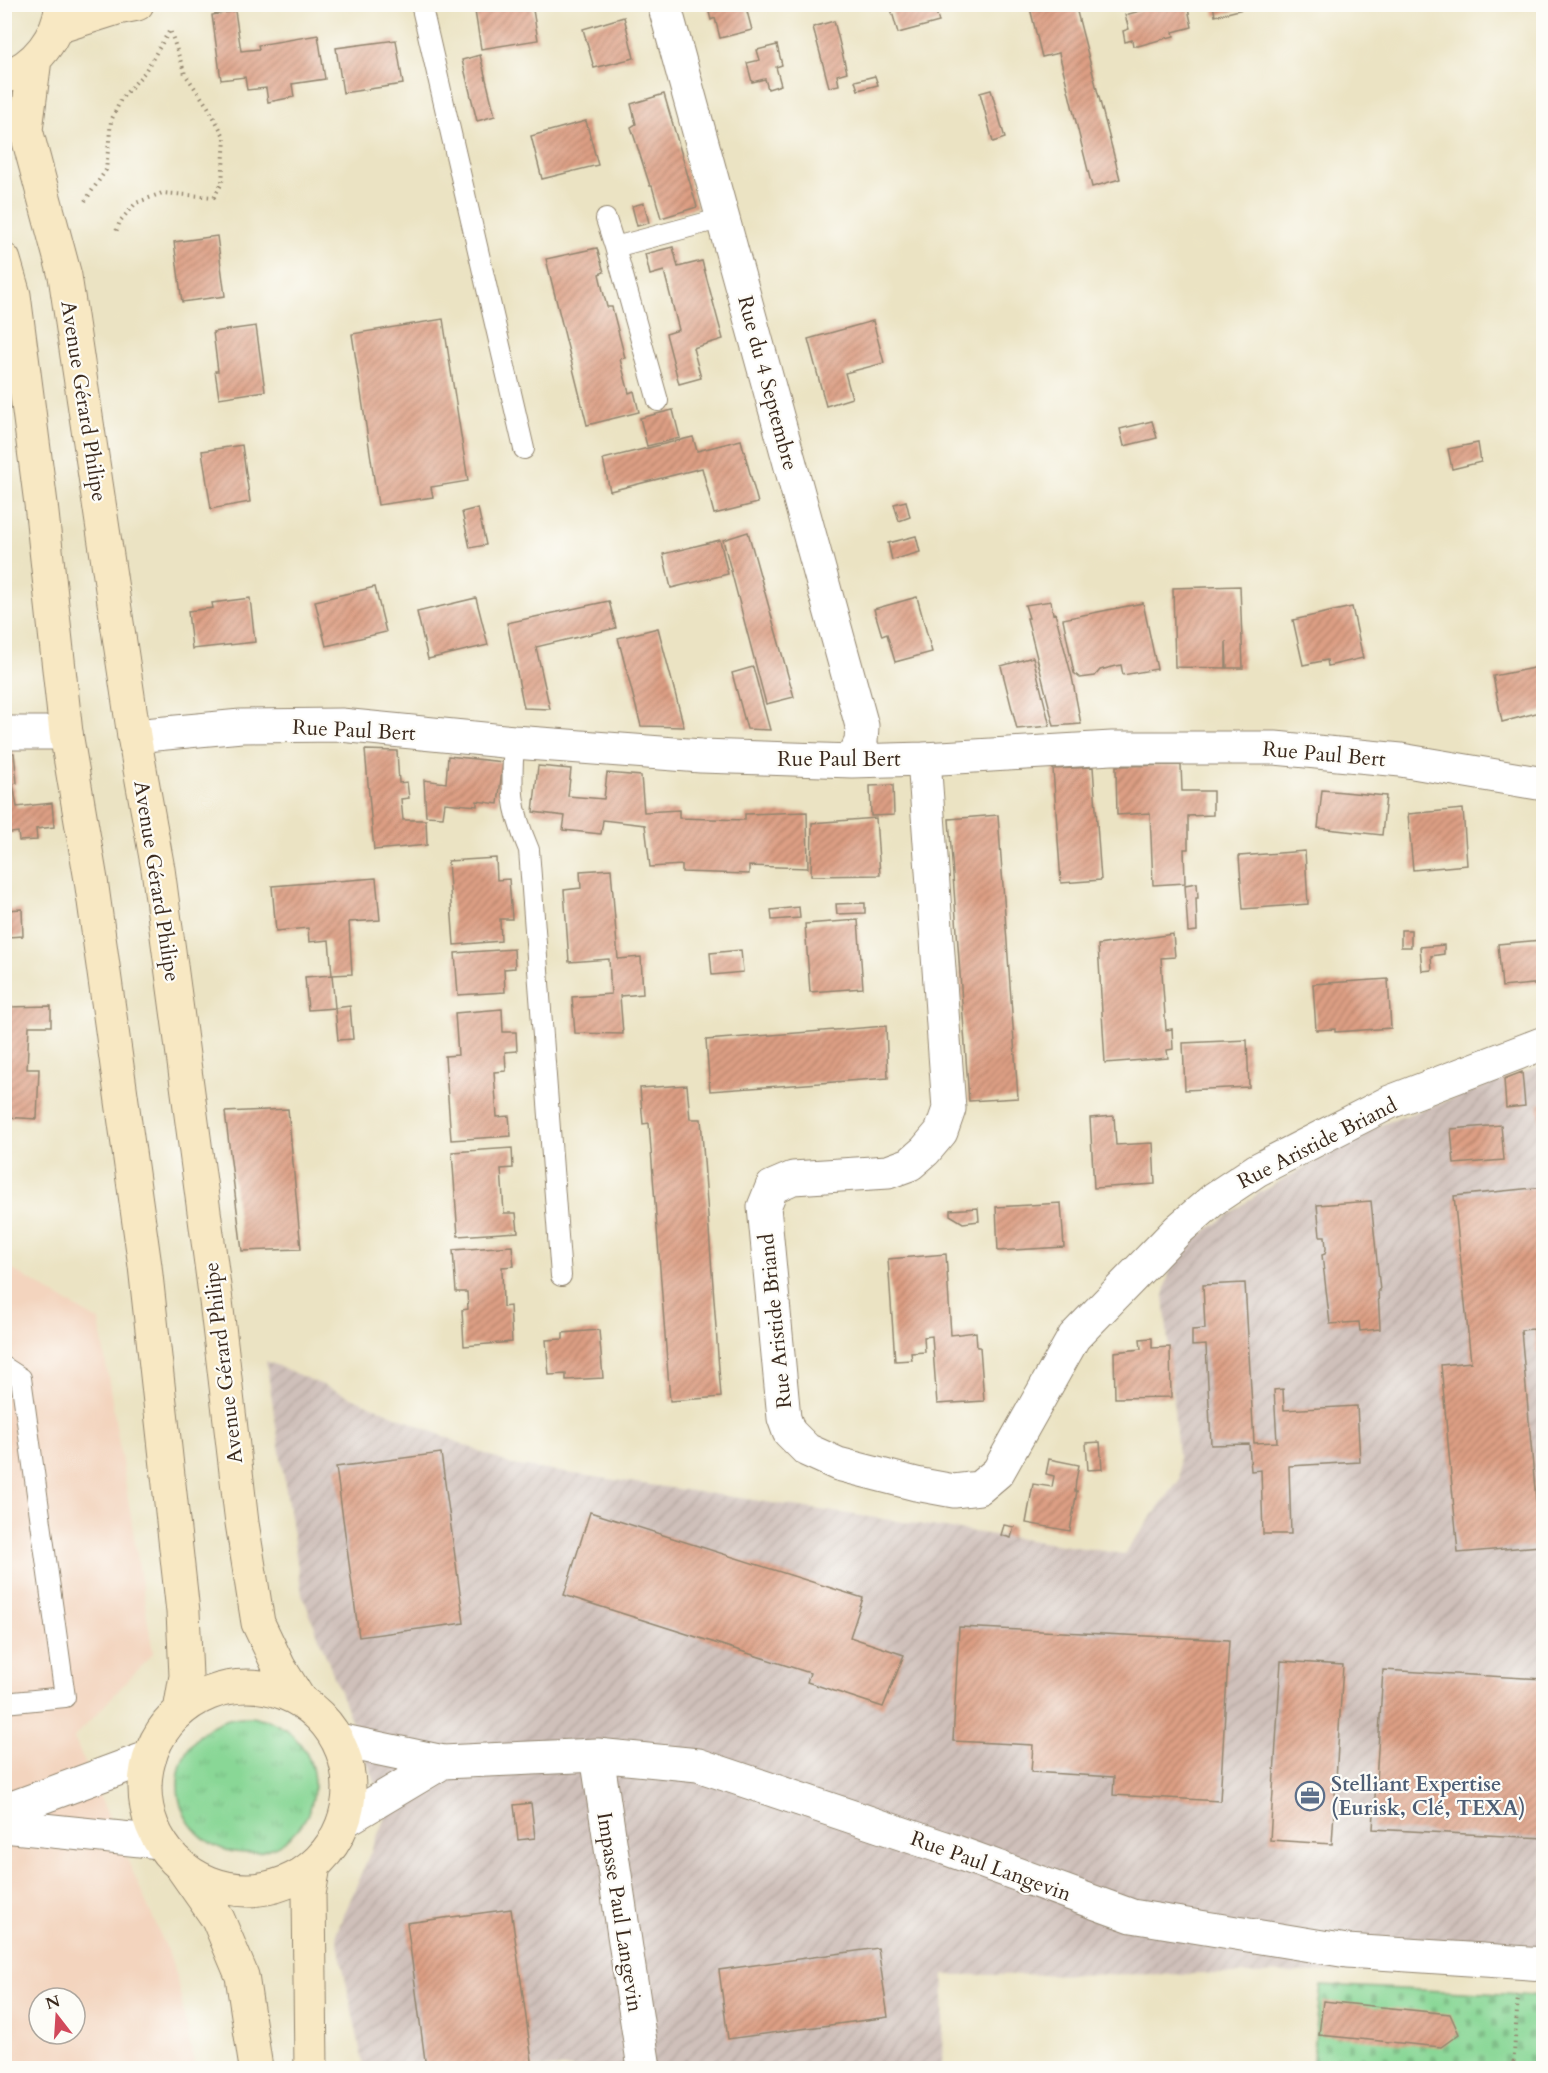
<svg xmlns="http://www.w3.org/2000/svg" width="1548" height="2073" font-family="Cardo,serif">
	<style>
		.built { fill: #f3d4be; fill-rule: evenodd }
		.industrial { fill: url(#industrial-furrows) }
		.grass { fill: url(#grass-tufts); stroke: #62805a; stroke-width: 1.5 }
		.cemetery { fill: url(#cemetery-stones); stroke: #62805a; stroke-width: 1.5 }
		.building { fill: url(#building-hatch) }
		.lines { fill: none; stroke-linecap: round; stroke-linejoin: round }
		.lane-casing { stroke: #938670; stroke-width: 22 }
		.street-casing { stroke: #938670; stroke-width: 35 }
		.secondary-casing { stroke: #938670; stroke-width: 35 }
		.path { stroke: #938670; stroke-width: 4; stroke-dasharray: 1.5 4.5; stroke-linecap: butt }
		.lane { stroke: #fff; stroke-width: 20 }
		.street { stroke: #fff; stroke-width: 33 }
		.secondary { stroke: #f8e8c3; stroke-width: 33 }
		.labels { text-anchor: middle; stroke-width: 4.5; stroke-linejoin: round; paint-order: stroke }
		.street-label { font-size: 21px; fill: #3b2a1e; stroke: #fdfcf7 }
		.service-label { font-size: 21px; font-weight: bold; fill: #4e5e75; stroke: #fdfcf7; text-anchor: start }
	</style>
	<defs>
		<pattern id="industrial-furrows" width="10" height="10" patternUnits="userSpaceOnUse" patternTransform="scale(1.5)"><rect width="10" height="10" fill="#cfc0ba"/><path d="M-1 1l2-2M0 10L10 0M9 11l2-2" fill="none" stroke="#b3a59f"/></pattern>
		<pattern id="grass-tufts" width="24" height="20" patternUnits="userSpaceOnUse" patternTransform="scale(1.5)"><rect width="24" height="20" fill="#89d796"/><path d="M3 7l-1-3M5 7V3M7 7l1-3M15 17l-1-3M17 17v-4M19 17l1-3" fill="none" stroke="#77b981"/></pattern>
		<pattern id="cemetery-stones" width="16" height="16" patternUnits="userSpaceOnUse" patternTransform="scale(1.5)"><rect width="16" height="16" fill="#89d796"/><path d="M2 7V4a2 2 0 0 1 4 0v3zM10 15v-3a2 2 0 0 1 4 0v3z" fill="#77b981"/></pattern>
		<pattern id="building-hatch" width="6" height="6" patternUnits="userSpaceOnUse" patternTransform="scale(1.5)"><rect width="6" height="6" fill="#dd9f84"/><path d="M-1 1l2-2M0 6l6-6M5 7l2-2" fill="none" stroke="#b4826b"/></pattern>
	</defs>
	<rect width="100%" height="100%" fill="#fdfcf7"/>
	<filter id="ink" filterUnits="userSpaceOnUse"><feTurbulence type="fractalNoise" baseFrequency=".0167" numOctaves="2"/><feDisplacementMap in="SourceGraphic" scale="12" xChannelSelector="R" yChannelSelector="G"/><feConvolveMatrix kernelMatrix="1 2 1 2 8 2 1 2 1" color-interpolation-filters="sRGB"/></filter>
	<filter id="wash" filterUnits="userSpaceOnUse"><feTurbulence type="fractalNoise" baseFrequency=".008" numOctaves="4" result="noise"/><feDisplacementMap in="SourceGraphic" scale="24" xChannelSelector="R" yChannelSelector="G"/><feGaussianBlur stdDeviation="1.35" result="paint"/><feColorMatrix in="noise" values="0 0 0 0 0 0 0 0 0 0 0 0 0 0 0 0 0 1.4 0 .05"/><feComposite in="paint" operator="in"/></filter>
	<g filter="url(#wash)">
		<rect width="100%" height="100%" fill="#ebe3c3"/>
		<path class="built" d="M5,1265L99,1321L153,1653L74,1738L174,1966L195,2068H5ZM39,1998H75V2034H39Z"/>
		<path class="industrial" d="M1543,1065V1967L1260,1974L944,1975L942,2068H364L336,1934L387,1813L302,1594L266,1361L512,1465L1124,1554L1180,1479L1164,1296L1170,1269L1196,1238L1259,1193L1383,1124Z"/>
		<path class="grass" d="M178 1785a68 68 0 1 1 136 0a68 68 0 1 1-136 0Z"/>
		<path class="cemetery" d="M1321,1985L1543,1996V2062L1533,2065V2068H1312Z"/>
		<g id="blocks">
			<path class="building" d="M511,4H532L538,40L481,49L475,11Z
				M707,4H745L752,30L720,38L715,18L711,20Z
				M1029,4H1075L1120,179L1092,187L1059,53L1042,57Z
				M1166,4L1167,8L1187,4L1192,27L1173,32L1174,36L1138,46H1133L1132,40L1125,42L1123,31L1129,29L1125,15Z
				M1213,4H1242L1243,9L1215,16Z
				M890,5H934L939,22L898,33Z
				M235,11L241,51L259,49L258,45L318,35L325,79L292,84L294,97L268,102L266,88L247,90L245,77L221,80L212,15Z
				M624,17L634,58L594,68L583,29Z
				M834,21L847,72L837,75L839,85L829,87L813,27Z
				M396,40L403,84L343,93L336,48Z
				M777,45L782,65L776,67L781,85L768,89L765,79L752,82L747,63L760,60L757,50Z
				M480,55L495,116L477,121L462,60Z
				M875,76L878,85L858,90L855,81Z
				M991,90L1005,138L993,142L980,93Z
				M664,94L697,207L661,218L652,186H650L631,127L636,124L631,104Z
				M586,121L598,165L542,179L531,136Z
				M644,203L649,223L637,226L632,206Z
				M217,236L225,296L182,302L174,242Z
				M673,247L678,267L702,261L723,339L693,348L701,378L679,384L666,334L679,330L664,271L650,275L645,254Z
				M597,248L604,272L599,274L603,291L607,307H612L625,358L620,359L629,393L634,391L639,412L587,425L546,259Z
				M443,319L468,481L431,487L433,497L378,505L352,334Z
				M873,321L884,363L845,373L852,398L826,406L808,339Z
				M256,326L265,391L219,398L215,371H218L213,332Z
				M673,410L680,438L647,446L640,418Z
				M1152,421L1157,438L1124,446L1120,429Z
				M693,437L697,451L741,440L758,503L714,514L702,468L610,491L603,459Z
				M1478,443L1481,462L1452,469L1448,449Z
				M242,445L250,502L211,509L202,451Z
				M906,501L910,517L899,521L894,504Z
				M478,508L486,545L470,548L462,512Z
				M748,532L794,697L766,704L723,540Z
				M916,536L920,552L892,560L888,543Z
				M720,540L728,574L671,588L663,554Z
				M1240,586L1243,668H1227L1226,641V668L1175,667L1173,588Z
				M375,587L386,632L326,646L315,601Z
				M917,597L932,652L895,662L887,634L882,636L874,609Z
				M250,598L255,642L192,649L188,611L213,608L212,603Z
				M476,598L488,645L428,659L417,612Z
				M609,601L616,628L536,647L550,709L524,708L507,623Z
				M1051,601L1053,614L1055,613L1072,677L1081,724L1054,726L1027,618H1029L1025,605Z
				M1143,603L1157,669L1123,675L1121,665L1100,670L1095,676L1080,678L1074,673L1063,619Z
				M1352,607L1363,658L1328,666L1327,660L1303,665L1293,620Z
				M658,628L684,727L641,726L618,638Z
				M1033,657L1050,726L1017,729L1001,666Z
				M1544,666V711L1502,722L1493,676Z
				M753,667L770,730L747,729L732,673Z
				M365,750L397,751L399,783L407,782L409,798L401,799L403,820H426L427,845L374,850Z
				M4,753H14L17,783L13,784L17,807L52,803L54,827L36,829L37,840L19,841L18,832L4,834Z
				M448,756L503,762L498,804L477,801V806L445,803L443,817L426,816L424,780L446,783Z
				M1181,765L1182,791H1213V815L1188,816V849H1184L1185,883L1153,885L1150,813L1117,815L1116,766Z
				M538,766L571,769L568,796L604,799L607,773L641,776L644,812L679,810V818L745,820V814L807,812L808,868L749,866V874L682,872V865L650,867L645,825L603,820L601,834L563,830L565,816L533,812Z
				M1093,767L1101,880L1061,883L1053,769Z
				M893,785L894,815L871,816L870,786Z
				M1322,790L1386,796L1382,835L1318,828Z
				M1463,809L1467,865L1413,870L1408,814Z
				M998,815L1018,1098L969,1101L949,819Z
				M876,818L880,875L811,876L812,823Z
				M1305,851L1308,904L1243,909L1239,856Z
				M496,858L497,880L509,879L512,919H500L501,941L454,945L448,861Z
				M611,869L618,959L641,957L643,994L620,996L623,1034L575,1033L572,997L611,994L609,959L569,962L564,890L581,888L580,871Z
				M376,878L380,920L349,922L352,974L332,975L329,940L309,942L308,928L276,931L272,886Z
				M1197,883L1198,898H1196L1197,931L1188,932L1185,885Z
				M865,903V913L837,914L836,904Z
				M799,907L800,918L772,920L771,910Z
				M22,909L23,936L7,937V934H4L5,910Z
				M1544,918V983L1502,987L1498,944L1541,940L1540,919Z
				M858,920L863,988L810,992L805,924Z
				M1401,930H1411V947H1401Z
				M1173,934L1175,957L1161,958L1166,1030L1172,1029L1173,1049L1167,1050L1168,1058L1105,1063L1098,945Z
				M1444,945V954L1431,956L1432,970L1422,971L1420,947Z
				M514,949L515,968L504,969L505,992L458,995L455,953Z
				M741,950L743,972L712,975L710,953Z
				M332,975L335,1008L308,1010L305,977Z
				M1388,979L1391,1028L1335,1032V1029L1316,1030L1313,984Z
				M51,1006V1026H29L27,1069H39L37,1119L4,1117V1027H7V1007Z
				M350,1006L353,1039L338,1040L335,1008Z
				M502,1009L503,1032H516L517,1051L505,1052L506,1071L494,1072L497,1117L509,1116L511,1136L451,1140L445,1056L458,1055L455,1013Z
				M886,1026L888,1078L710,1091L706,1040Z
				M1247,1040L1249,1087L1185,1090L1183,1043Z
				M1522,1072L1525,1106L1506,1108L1504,1079Z
				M687,1085L690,1119H701L721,1397L670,1401L649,1123L643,1124L640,1088Z
				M1538,1103H1544V1143H1542Z
				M288,1109L301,1249L242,1251L225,1112Z
				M1114,1116L1116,1145L1153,1143L1155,1184L1094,1188L1090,1118Z
				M1501,1125L1504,1160L1454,1164L1451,1129Z
				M512,1148L513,1168L501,1169L504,1213H516L518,1232L458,1236L452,1152Z
				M1544,1187V1352L1536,1353L1534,1329L1521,1330L1540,1546L1458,1553L1441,1365L1471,1362L1454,1196Z
				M1371,1201L1380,1291H1378L1380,1329L1360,1331L1359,1322L1330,1324L1322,1255L1325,1254L1326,1249L1325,1236H1320L1317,1205Z
				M1061,1203L1064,1247L998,1251L996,1207Z
				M978,1208L979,1221L963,1223L950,1215V1210Z
				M512,1246L514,1266L502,1267L503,1307L510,1306L512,1342L464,1346L462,1310L468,1309L467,1292H456L453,1250Z
				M946,1254L951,1335L976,1332L977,1347H980L984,1401L937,1404L932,1336L924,1337L925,1352L911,1353L912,1360L895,1361L888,1259Z
				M1245,1283L1254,1443L1277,1442L1274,1390L1283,1389L1284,1410L1357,1406L1360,1462L1289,1466L1291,1534H1263L1261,1470L1251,1471L1249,1444L1211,1445L1206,1345L1192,1346V1330L1205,1329L1203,1285Z
				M599,1330L603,1378L566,1380V1374L549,1375L546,1340L563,1339V1333Z
				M1152,1338V1348L1170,1347L1171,1397L1115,1398L1114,1352L1141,1349L1140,1339Z
				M1100,1442L1102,1469L1088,1470L1086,1443Z
				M441,1453L464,1623L359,1637L336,1467Z
				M1049,1459L1079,1465L1076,1480L1075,1491H1077L1070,1531L1026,1523L1033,1484L1052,1487L1054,1476L1046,1474Z
				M590,1512L863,1598L850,1637L904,1655L883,1707L807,1682L810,1673L564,1595Z
				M1004,1525L1014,1527L1011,1538L1001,1535Z
				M959,1627L1229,1640L1220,1801L1113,1795L1114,1777L1031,1772L1033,1745L953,1741Z
				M1281,1661L1343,1665L1332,1844L1270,1840Z
				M1383,1670L1544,1679V1838L1373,1829Z
				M531,1803L535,1838L518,1840L514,1805Z
				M511,1909L533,2068H426L407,1923Z
				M878,1948L888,2017L728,2039L719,1970Z
				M1323,2001L1450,2014L1459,2034L1441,2047L1319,2035Z
				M4,2054H6L8,2068H4Z"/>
		</g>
	</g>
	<g filter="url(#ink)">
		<use href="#blocks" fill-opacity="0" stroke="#938670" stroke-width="1.5"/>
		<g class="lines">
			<g class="lane-casing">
				<path id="lane" d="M421,4L524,449
					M606,219L615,247
					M658,401L615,247L723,218
					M514,742C511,788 510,806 529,850L561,1276
					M4,1367L21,1378L65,1697L4,1703"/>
			</g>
			<g class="street-casing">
				<path id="street" d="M664,4L862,726L861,742L852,761
					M4,733H66
					M134,736L241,726L341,725L514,742L701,756L852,761L924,759L1112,748H1275L1401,760L1544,784
					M924,759L949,1109L941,1132L925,1151L910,1164L888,1172L793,1178L772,1187L764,1207L784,1418L789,1432L807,1450L838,1464L916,1484L954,1491L979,1488L998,1472L1074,1337L1178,1230L1215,1198L1257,1170L1390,1102L1544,1043
					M338,1740L443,1762L597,1755L698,1765L945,1848L1132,1916L1347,1951L1544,1964
					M597,1755L644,2068
					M4,1811L150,1757
					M344,1821L443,1762
					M4,1826L160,1842"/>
			</g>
			<g class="secondary-casing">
				<path id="secondary" d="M57,27L117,8L137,4
					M35,59L26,130L65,276L134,736L158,869L216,1301L242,1523L258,1623L279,1667L299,1699
					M4,77C36,67 58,37 62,4
					M4,260L14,295L41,504L66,733L91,880L145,1266L183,1612L186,1676L180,1711
					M145 1788a102 102 0 1 1 204 0a102 102 0 1 1-204 0Z
					M183,1869L218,1919L242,1976L256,2068
					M311,2068L309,1894L314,1866"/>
			</g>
			<path class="path" d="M85,201L106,170L111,121L121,99L144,73L170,30L185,74L208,107L225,138L222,183L214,197L162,193L136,203L120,221L116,232
				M1513,2068L1518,1996"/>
			<use href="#lane" class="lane"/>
			<use href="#street" class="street"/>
			<use href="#secondary" class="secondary"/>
		</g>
	</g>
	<defs>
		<g id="office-ring" transform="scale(1.5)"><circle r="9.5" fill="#fdfcf7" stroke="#5c6f8a" stroke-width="1.5"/><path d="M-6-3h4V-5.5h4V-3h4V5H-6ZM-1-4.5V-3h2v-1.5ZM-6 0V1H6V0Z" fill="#5c6f8a"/></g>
	</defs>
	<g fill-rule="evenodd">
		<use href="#office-ring" x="1310" y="1796"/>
	</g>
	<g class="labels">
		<g class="street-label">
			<text transform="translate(768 383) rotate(75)" y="7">Rue du 4 Septembre</text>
			<text transform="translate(84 401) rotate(81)" y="7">Avenue Gérard Philipe</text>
			<text transform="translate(354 730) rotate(3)" y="7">Rue Paul Bert</text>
			<text transform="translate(1324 754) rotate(5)" y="7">Rue Paul Bert</text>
			<text x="839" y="766">Rue Paul Bert</text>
			<text transform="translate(157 881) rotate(81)" y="7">Avenue Gérard Philipe</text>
			<text transform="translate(1317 1143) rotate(-27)" y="7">Rue Aristide Briand</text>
			<text transform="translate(775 1321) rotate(-96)" y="7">Rue Aristide Briand</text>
			<text transform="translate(223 1363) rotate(-97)" y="7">Avenue Gérard Philipe</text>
			<text transform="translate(991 1866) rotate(20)" y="7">Rue Paul Langevin</text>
			<text transform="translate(620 1912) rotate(81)" y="7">Impasse Paul Langevin</text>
		</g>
		<g class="service-label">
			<text x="1331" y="1791">Stelliant Expertise<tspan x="1331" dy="24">(Eurisk, Clé, TEXA)</tspan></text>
		</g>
	</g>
	<rect width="1548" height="2073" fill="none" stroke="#fdfcf7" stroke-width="24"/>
	<g transform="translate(57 2016) rotate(343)"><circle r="28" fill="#fdfcf7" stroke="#afa8a0" stroke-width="1.5"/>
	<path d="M0-4.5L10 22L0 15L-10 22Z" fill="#d1495b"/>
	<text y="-9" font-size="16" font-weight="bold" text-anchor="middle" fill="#3b2a1e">N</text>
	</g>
</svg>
